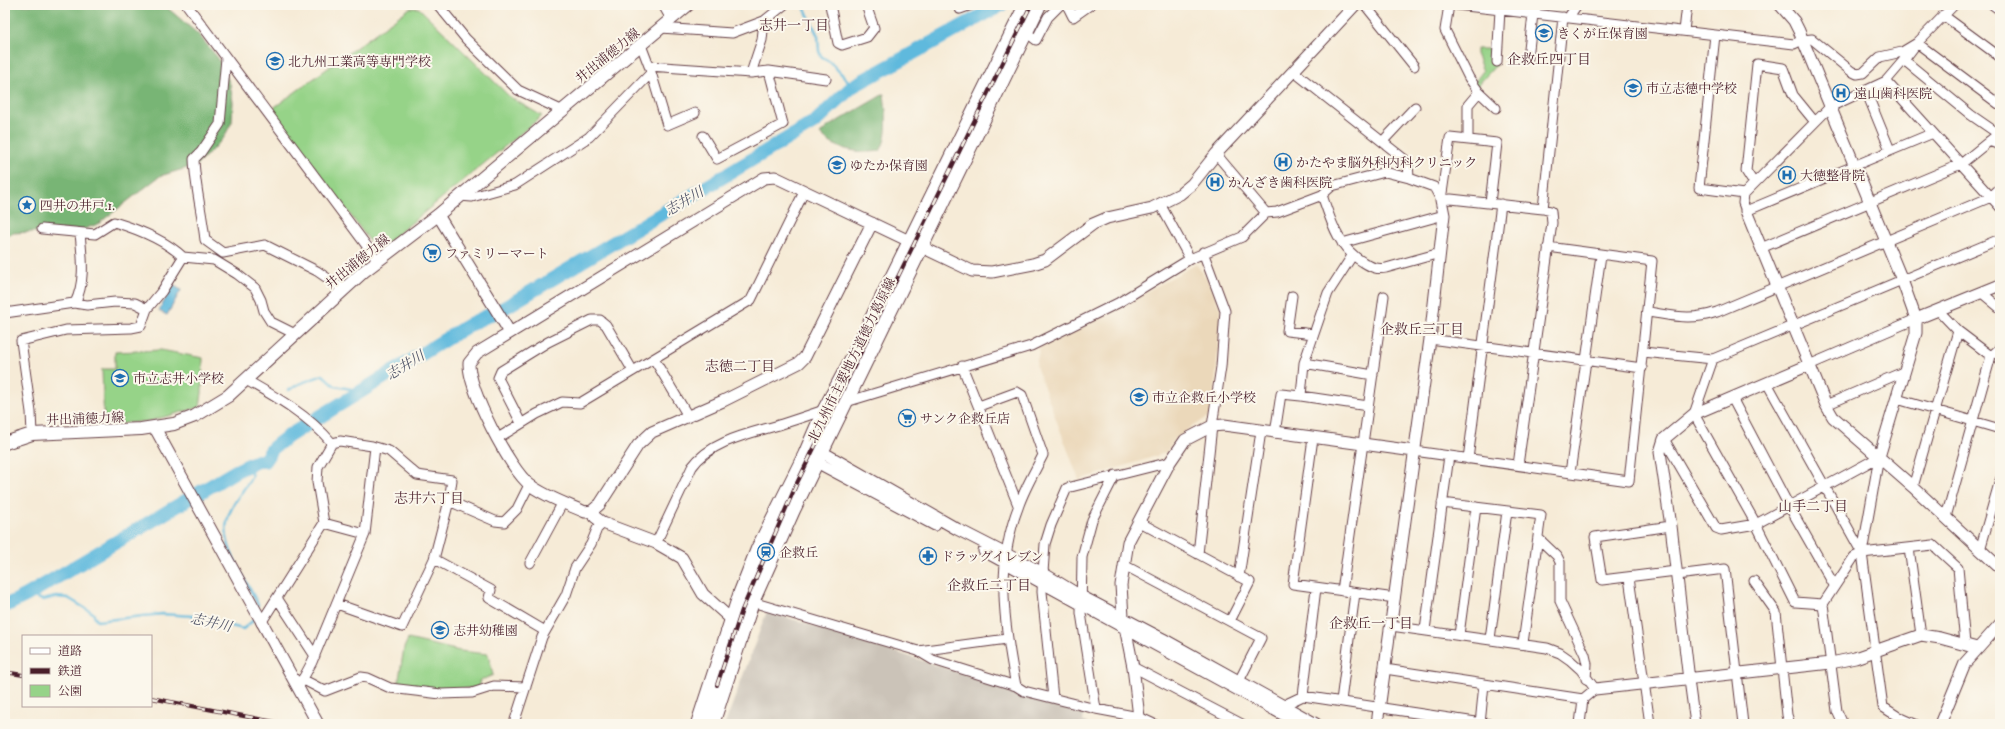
<svg xmlns="http://www.w3.org/2000/svg" width="2005" height="729" font-family="'IM FELL Double Pica','Noto Serif JP',serif">
	<style>
		.built { fill: #ebd8ba }
		.industrial { fill: #cbc3b8 }
		.green { fill: #96d388; stroke: #70795a }
		.forest { fill: #78b574; stroke: #616a50 }
		.water { fill: #5fb9dd; stroke: #546c84 }
		.lines { fill: none; stroke-linecap: round; stroke-linejoin: round }
		.stream { stroke: #5fb9dd; stroke-width: 2.5 }
		.river { stroke: #5fb9dd; stroke-width: 14 }
		.minor-casing { stroke: #643e45; stroke-width: 11 }
		.tertiary-casing { stroke: #643e45; stroke-width: 13 }
		.secondary-casing { stroke: #643e45; stroke-width: 14 }
		.primary-casing { stroke: #643e45; stroke-width: 16 }
		.minor { stroke: #fff; stroke-width: 9 }
		.tertiary { stroke: #fff; stroke-width: 11 }
		.secondary { stroke: #fff; stroke-width: 12 }
		.primary { stroke: #fff; stroke-width: 14 }
		.rail-casing { stroke: #4a1f2b; stroke-width: 4 }
		.rail { stroke: #fbf7ec; stroke-width: 2.5; stroke-dasharray: 8; stroke-linecap: butt }
		.labels { text-anchor: middle; stroke-width: 4; stroke-linejoin: round; paint-order: stroke }
		.poi-label { font-size: 13px; fill: #4a1f2b; stroke: #fbf7ec; text-anchor: start }
		.street-label { font-size: 13px; fill: #4a1f2b; stroke: #fbf7ec }
		.neighbourhood-label { font-size: 14px; fill: #4a1f2b; stroke: #fbf7ec }
		.water-label { font-size: 14px; font-style: italic; fill: #515569; stroke: #fbf7ec }
	</style>
	<rect width="100%" height="100%" fill="#fbf7ec"/>
	<filter id="ink" filterUnits="userSpaceOnUse"><feTurbulence type="fractalNoise" baseFrequency=".025" numOctaves="2"/><feDisplacementMap in="SourceGraphic" scale="8" xChannelSelector="R" yChannelSelector="G"/><feConvolveMatrix kernelMatrix="1 2 1 2 8 2 1 2 1" color-interpolation-filters="sRGB"/></filter>
	<filter id="wash" filterUnits="userSpaceOnUse"><feTurbulence type="fractalNoise" baseFrequency=".012" numOctaves="4" result="noise"/><feDisplacementMap in="SourceGraphic" scale="16" xChannelSelector="R" yChannelSelector="G"/><feGaussianBlur stdDeviation="0.9" result="paint"/><feColorMatrix in="noise" values="0 0 0 0 0 0 0 0 0 0 0 0 0 0 0 0 0 1.4 0 .05"/><feComposite in="paint" operator="in"/></filter>
	<g filter="url(#wash)">
		<rect width="100%" height="100%" fill="#f6ebd7"/>
		<path class="built" d="M1196,264L1208,281L1221,311L1213,410L1208,417L1188,429L1175,439L1166,453L1079,480L1036,366L1040,346L1087,325Z"/>
		<path class="industrial" d="M767,611L1014,690L1085,710L1083,721L1088,724H725Z"/>
		<path class="green" d="M410,8H419L510,97L542,116L377,251L272,109Z
			M1476,49H1495L1496,65L1477,86L1474,83L1483,71L1476,54Z
			M161,350L203,358L202,393L200,407L150,421L104,425L102,369H115V352Z
			M408,639L460,651L488,654L493,675L479,681L480,687L449,690L398,685L404,648Z"/>
		<path class="forest" d="M5,5H164L198,34L218,58L230,84L233,102L232,122L223,139L197,165L160,176L98,224L84,229L13,233L5,237Z
			M884,94C886,113 890,134 880,151C861,154 834,150 820,134L829,126Z"/>
		<path class="water" d="M173,285L181,290L167,315L159,311Z"/>
		<g class="lines">
			<path class="stream" d="M803,5L818,36L819,51L821,56L830,62L853,86
				M289,390L299,384L323,375L335,386L362,391
				M248,465L252,476C244,491 230,505 227,522C221,547 248,582 258,605
				M27,595L43,600L56,597L68,598L93,613L97,621L162,614L193,616L243,629L256,618"/>
			<path class="river" d="M5,606L27,595L236,471L257,461H264L273,448L287,437L472,323L504,308L815,122L853,86L1001,5"/>
		</g>
	</g>
	<g filter="url(#ink)">
		<g class="lines">
			<g class="minor-casing">
				<path id="minor" d="M187,5L378,261
					M438,5L466,39L518,90L561,110
					M663,5L671,19
					M830,5L838,43L842,45L867,37L874,28L866,5
					M958,5L960,9L971,5
					M1067,5L1073,17L1090,5
					M1365,5L1414,66
					M1449,5L1445,30L1469,78L1479,92L1496,108
					M1457,5L1794,44L1802,40L1812,39L1851,71L1857,74L1863,73L1880,57L1902,52L1917,43
					M1954,5L1917,43L1904,60L1971,115L2000,135
					M1993,5L2000,10
					M1943,15L2000,57
					M1568,18L1577,5
					M661,28L732,33L764,21L784,5
					M1022,29L1036,40L1048,17L1060,5
					M1684,31L1687,5
					M1715,35L1699,188L1744,194
					M1917,43L2000,105
					M641,45L649,66L751,73L762,40L764,21
					M226,58L220,124L201,152L194,159C195,186 202,212 205,240L223,253L265,245L317,271L343,289
					M1528,58L1533,14
					M1904,60L1886,81L1830,107L1744,194L1743,203L1746,211L1933,133
					M1497,62L1500,10
					M650,69L667,125L695,113
					M1293,71L1408,162L1409,178
					M751,73L769,71L826,79
					M1886,81L2000,207
					M1866,91L1890,150
					M703,136L717,159L783,124L769,71
					M1468,140V105L1479,92
					M1383,141L1415,107
					M1989,141L2000,145
					M1216,154L1266,213
					M1756,182L1751,179L1746,171L1757,64L1783,68L1793,95L1815,122
					M1322,195C1331,221 1338,248 1363,262C1371,267 1377,270 1386,268L1440,253
					M460,196L472,197L515,185L589,137L651,73
					M1441,200L1451,199L1543,209L1551,211L1552,223L1518,465
					M1441,200L1450,138L1497,143L1490,203
					M1160,204L1190,259
					M1543,209L1563,17
					M42,229L95,234L114,222C137,229 165,240 183,257
					M1342,243L1444,215
					M1761,248L1961,164L1998,134
					M1352,256L1328,293L1304,363L1301,396L1368,406
					M1982,293L2000,308
					M1292,296L1287,331L1314,334
					M75,303C86,281 82,256 80,233
					M1938,310L1958,331L1991,356L1946,517
					M1648,312C1675,316 1690,321 1717,312L1991,197L2000,188
					M5,313L74,303L87,305L115,302L135,303L147,309
					M1430,339L1642,368
					M1643,352L1713,359L2000,239
					M1991,356L2000,348
					M654,359L688,416
					M1713,359L1694,414L1756,524L1795,602L1823,604
					M1304,363L1373,375
					M1809,365L1916,319
					M962,366L1018,505
					M246,380C278,398 308,415 332,443
					M1767,383L1862,553
					M1732,398L1789,506L1834,585
					M1897,399L2000,429
					M1826,405L1903,372
					M979,406L1017,392L1022,395L1043,455C1035,471 1025,488 1019,505C995,566 1004,624 1016,686
					M521,423L498,378L501,371L548,342L592,320H600L606,325L633,371
					M1275,433L1281,394L1301,396
					M32,434L31,412L21,341L66,330L131,328L141,326L147,309L162,291L183,257L214,260L237,274L255,288L261,300L264,311L271,322L295,334
					M498,438L537,414L562,402L580,403L751,300L804,192
					M1313,438L1293,584L1395,598
					M1664,439L1716,528L1721,530L1756,524L1879,457
					M1414,451L1629,481L1652,261L1548,247
					M1879,457L1862,553L1883,707L1897,716L1915,724
					M1468,459L1501,204
					M1570,473L1601,255
					M1913,487L1958,331
					M449,501L495,521L504,522L517,509L529,485
					M1442,503L1541,515L1523,643
					M1139,522L1250,582L1230,621
					M324,523L365,534
					M1671,526L1595,537L1602,580L1676,571
					M1538,538L1557,556L1560,562V601L1585,655L1587,664L1586,679
					M656,543L692,467C711,440 753,433 782,424C804,417 825,410 846,402L1031,346L1118,303L1190,259L1242,237L1266,213L1277,212L1322,195L1332,186L1385,172L1409,178L1434,187L1441,200
					M1909,548L1921,635
					M1980,550L2000,480
					M1198,554L1212,426L1221,367L1225,311L1203,252
					M434,559L491,590L489,598L545,631
					M530,563L563,502
					M1124,565L1261,638L1239,681
					M1677,575L1725,569L1743,724
					M1239,577L1261,431
					M1629,578L1650,724
					M1754,581L1776,612L1787,715L1790,724
					M1342,591L1384,296
					M277,598L315,656
					M752,602L918,651L933,660L1016,686L1024,691L1096,709L1139,717L1154,724
					M261,623L324,523L317,482L318,467L332,443L340,441L372,446L389,451L417,475L452,480L449,501L434,559L402,627L337,604
					M1391,626L1547,648L1560,653L1570,660L1581,670L1595,689L1583,699L1580,724
					M1425,630L1449,456
					M1459,635L1476,507
					M1490,639L1507,511
					M918,651L1007,639
					M1133,667L1242,724
					M1385,669L1583,699
					M302,679L325,691L361,677L368,678L390,688L441,694L472,693L494,686L526,687
					M1689,680L1695,724
					M298,688L312,662L365,534L375,447
					M1303,696L1316,588
					M1053,698L1042,592L1043,573L1045,544L1051,525L1067,488L1170,462
					M1341,701L1355,593
					M1284,705L1303,696L1489,724
					M1096,709L1081,613L1082,557L1092,520L1115,475
					M515,720L542,637L566,595L575,568L591,544L597,529L603,523
					M1480,724L1484,684
					M1843,724L1837,711L1823,604L1854,557L1862,553L1933,545L1958,568L1965,644"/>
			</g>
			<g class="tertiary-casing">
				<path id="tertiary" d="M1780,5L1794,21L1799,31L1902,280L1916,319V333L1879,457
					M1746,211L1826,405L1833,417L1913,487L2000,568
					M438,215L509,331
					M872,223L805,357L799,363L723,401L652,432L638,445L600,504L592,511L585,512C567,504 546,497 530,485C510,470 468,389 469,363L477,353L764,178L775,177L972,271L992,272L1033,264L1045,260L1093,224L1107,218L1152,208L1180,194L1192,184L1216,154L1355,5
					M1916,319L2000,285
					M155,428L318,724
					M815,448L957,529L1041,572L1079,595L1163,639L1316,724
					M811,459L935,525
					M592,511L595,517L603,523L656,543L682,558L703,594L732,620
					M984,551L1295,721
					M1689,680L1671,526L1660,452L1664,439L1694,414L1809,365
					M1595,689L1831,663L1855,658L1921,635L1940,638L1977,648
					M1138,724L1139,717L1133,667L1123,617L1121,585L1128,542L1170,462L1185,440L1212,426L1224,425L1414,451
					M1377,724L1430,339L1444,215L1441,200
					M1940,724L1965,663L2000,624"/>
			</g>
			<g class="secondary-casing">
				<path id="secondary" d="M5,443L32,434L141,429L174,424L195,416L228,396L363,272L438,215L688,5"/>
			</g>
			<g class="primary-casing">
				<path id="primary" d="M698,724L741,592L758,549L805,455L824,411L854,355L1026,5
					M712,724L752,602L793,510L1039,5"/>
			</g>
			<use href="#minor" class="minor"/>
			<use href="#tertiary" class="tertiary"/>
			<use href="#secondary" class="secondary"/>
			<use href="#primary" class="primary"/>
			<g class="rail-casing">
				<path id="rail" d="M5,672L23,675
					M717,685L742,610L797,483L1031,5
					M151,698L285,724"/>
			</g>
			<use href="#rail" class="rail"/>
		</g>
	</g>
	<defs>
		<g id="school-ring" transform="scale(0.9)"><circle r="9.5" fill="#fbf7ec" stroke="#1f6fb2" stroke-width="1.5"/><path d="M0-5L7-2L0 1L-7-2ZM-4 1L0 2.5L4 1V4Q0 6-4 4Z" fill="#1f6fb2"/></g>
		<g id="hospital-ring" transform="scale(0.9)"><circle r="9.5" fill="#fbf7ec" stroke="#1f6fb2" stroke-width="1.5"/><path d="M-5-5h3v3.5h4V-5h3V5h-3V1.5h-4V5h-3Z" fill="#1f6fb2"/></g>
		<g id="sight-ring" transform="scale(0.9)"><circle r="9.5" fill="#fbf7ec" stroke="#1f6fb2" stroke-width="1.5"/><path d="M0-6L1.8-2.2L6-1.7L2.9 1.2L3.7 5.4L0 3.3L-3.7 5.4L-2.9 1.2L-6-1.7L-1.8-2.2Z" fill="#1f6fb2"/></g>
		<g id="supermarket-ring" transform="scale(0.9)"><circle r="9.5" fill="#fbf7ec" stroke="#1f6fb2" stroke-width="1.5"/><path d="M-6-5.5h2.5l.6 2H6L4.5 2H-2.5L-4.4-4H-6ZM-1.5 3.2a1.3 1.3 0 1 0 .1 0ZM3 3.2a1.3 1.3 0 1 0 .1 0Z" fill="#1f6fb2"/></g>
		<g id="station-ring" transform="scale(0.9)"><circle r="9.5" fill="#fbf7ec" stroke="#1f6fb2" stroke-width="1.5"/><path d="M-3-6H3Q5-6 5-4V2Q5 4 3 4L4.5 6H3L1.5 4h-3L-3 6H-4.5L-3 4Q-5 4-5 2V-4Q-5-6-3-6ZM-3.5-4v3h7v-3ZM-3.5 1v1.5H-2V1ZM2 1v1.5H3.5V1Z" fill="#1f6fb2"/></g>
		<g id="pharmacy-ring" transform="scale(0.9)"><circle r="9.5" fill="#fbf7ec" stroke="#1f6fb2" stroke-width="1.5"/><path d="M-2-6h4v4h4v4h-4v4h-4v-4h-4v-4h4Z" fill="#1f6fb2"/></g>
	</defs>
	<g fill-rule="evenodd">
		<use href="#school-ring" x="1544" y="33"/>
		<use href="#school-ring" x="275" y="61"/>
		<use href="#school-ring" x="1633" y="88"/>
		<use href="#hospital-ring" x="1841" y="93"/>
		<use href="#hospital-ring" x="1283" y="162"/>
		<use href="#school-ring" x="837" y="165"/>
		<use href="#hospital-ring" x="1787" y="175"/>
		<use href="#hospital-ring" x="1215" y="182"/>
		<use href="#sight-ring" x="27" y="205"/>
		<use href="#supermarket-ring" x="432" y="253"/>
		<use href="#school-ring" x="120" y="378"/>
		<use href="#school-ring" x="1139" y="397"/>
		<use href="#supermarket-ring" x="907" y="418"/>
		<use href="#station-ring" x="766" y="552"/>
		<use href="#pharmacy-ring" x="928" y="556"/>
		<use href="#school-ring" x="440" y="630"/>
	</g>
	<g class="labels">
		<g class="poi-label">
			<text x="1557" y="38">きくが丘保育園</text>
			<text x="288" y="66">北九州工業高等専門学校</text>
			<text x="1646" y="93">市立志徳中学校</text>
			<text x="1854" y="98">遠山歯科医院</text>
			<text x="1296" y="167">かたやま脳外科内科クリニック</text>
			<text x="850" y="170">ゆたか保育園</text>
			<text x="1800" y="180">大徳整骨院</text>
			<text x="1228" y="187">かんざき歯科医院</text>
			<text x="40" y="210">四井の井戸.1.</text>
			<text x="445" y="258">ファミリーマート</text>
			<text x="133" y="383">市立志井小学校</text>
			<text x="1152" y="402">市立企救丘小学校</text>
			<text x="920" y="423">サンク企救丘店</text>
			<text x="779" y="557">企救丘</text>
			<text x="941" y="561">ドラッグイレブン</text>
			<text x="453" y="635">志井幼稚園</text>
		</g>
		<g class="street-label">
			<text transform="translate(607 55) rotate(-39)" y="5">井出浦徳力線</text>
			<text transform="translate(357 261) rotate(-39)" y="5">井出浦徳力線</text>
			<text transform="translate(851 360) rotate(-64)" y="5">北九州市主要地方道徳力葛原線</text>
			<text transform="translate(85 418) rotate(-2)" y="5">井出浦徳力線</text>
		</g>
		<g class="neighbourhood-label">
			<text x="794" y="30">志井一丁目</text>
			<text x="1549" y="64">企救丘四丁目</text>
			<text x="1422" y="334">企救丘三丁目</text>
			<text x="740" y="371">志徳二丁目</text>
			<text x="429" y="503">志井六丁目</text>
			<text x="1813" y="511">山手二丁目</text>
			<text x="989" y="590">企救丘二丁目</text>
			<text x="1371" y="628">企救丘一丁目</text>
		</g>
		<g class="water-label">
			<text transform="translate(684 201) rotate(-31)" y="5">志井川</text>
			<text transform="translate(405 365) rotate(-32)" y="5">志井川</text>
			<text transform="translate(211 622) rotate(13)" y="5">志井川</text>
		</g>
	</g>
	<rect width="2005" height="729" fill="none" stroke="#fbf7ec" stroke-width="20"/>
	<rect x="22" y="635" width="130" height="72" fill="#fbf7ec" stroke="#b4a19f"/>
	<rect x="30" y="648" width="20" height="6" fill="#ffffff" stroke="#b4a19f"/>
	<text x="58" y="655" font-size="12" fill="#4a1f2b">道路</text>
	<rect x="30" y="668" width="20" height="6" fill="#4a1f2b" stroke="#b4a19f"/>
	<text x="58" y="675" font-size="12" fill="#4a1f2b">鉄道</text>
	<rect x="30" y="685" width="20" height="12" fill="#96d388" stroke="#b4a19f"/>
	<text x="58" y="695" font-size="12" fill="#4a1f2b">公園</text>
</svg>
